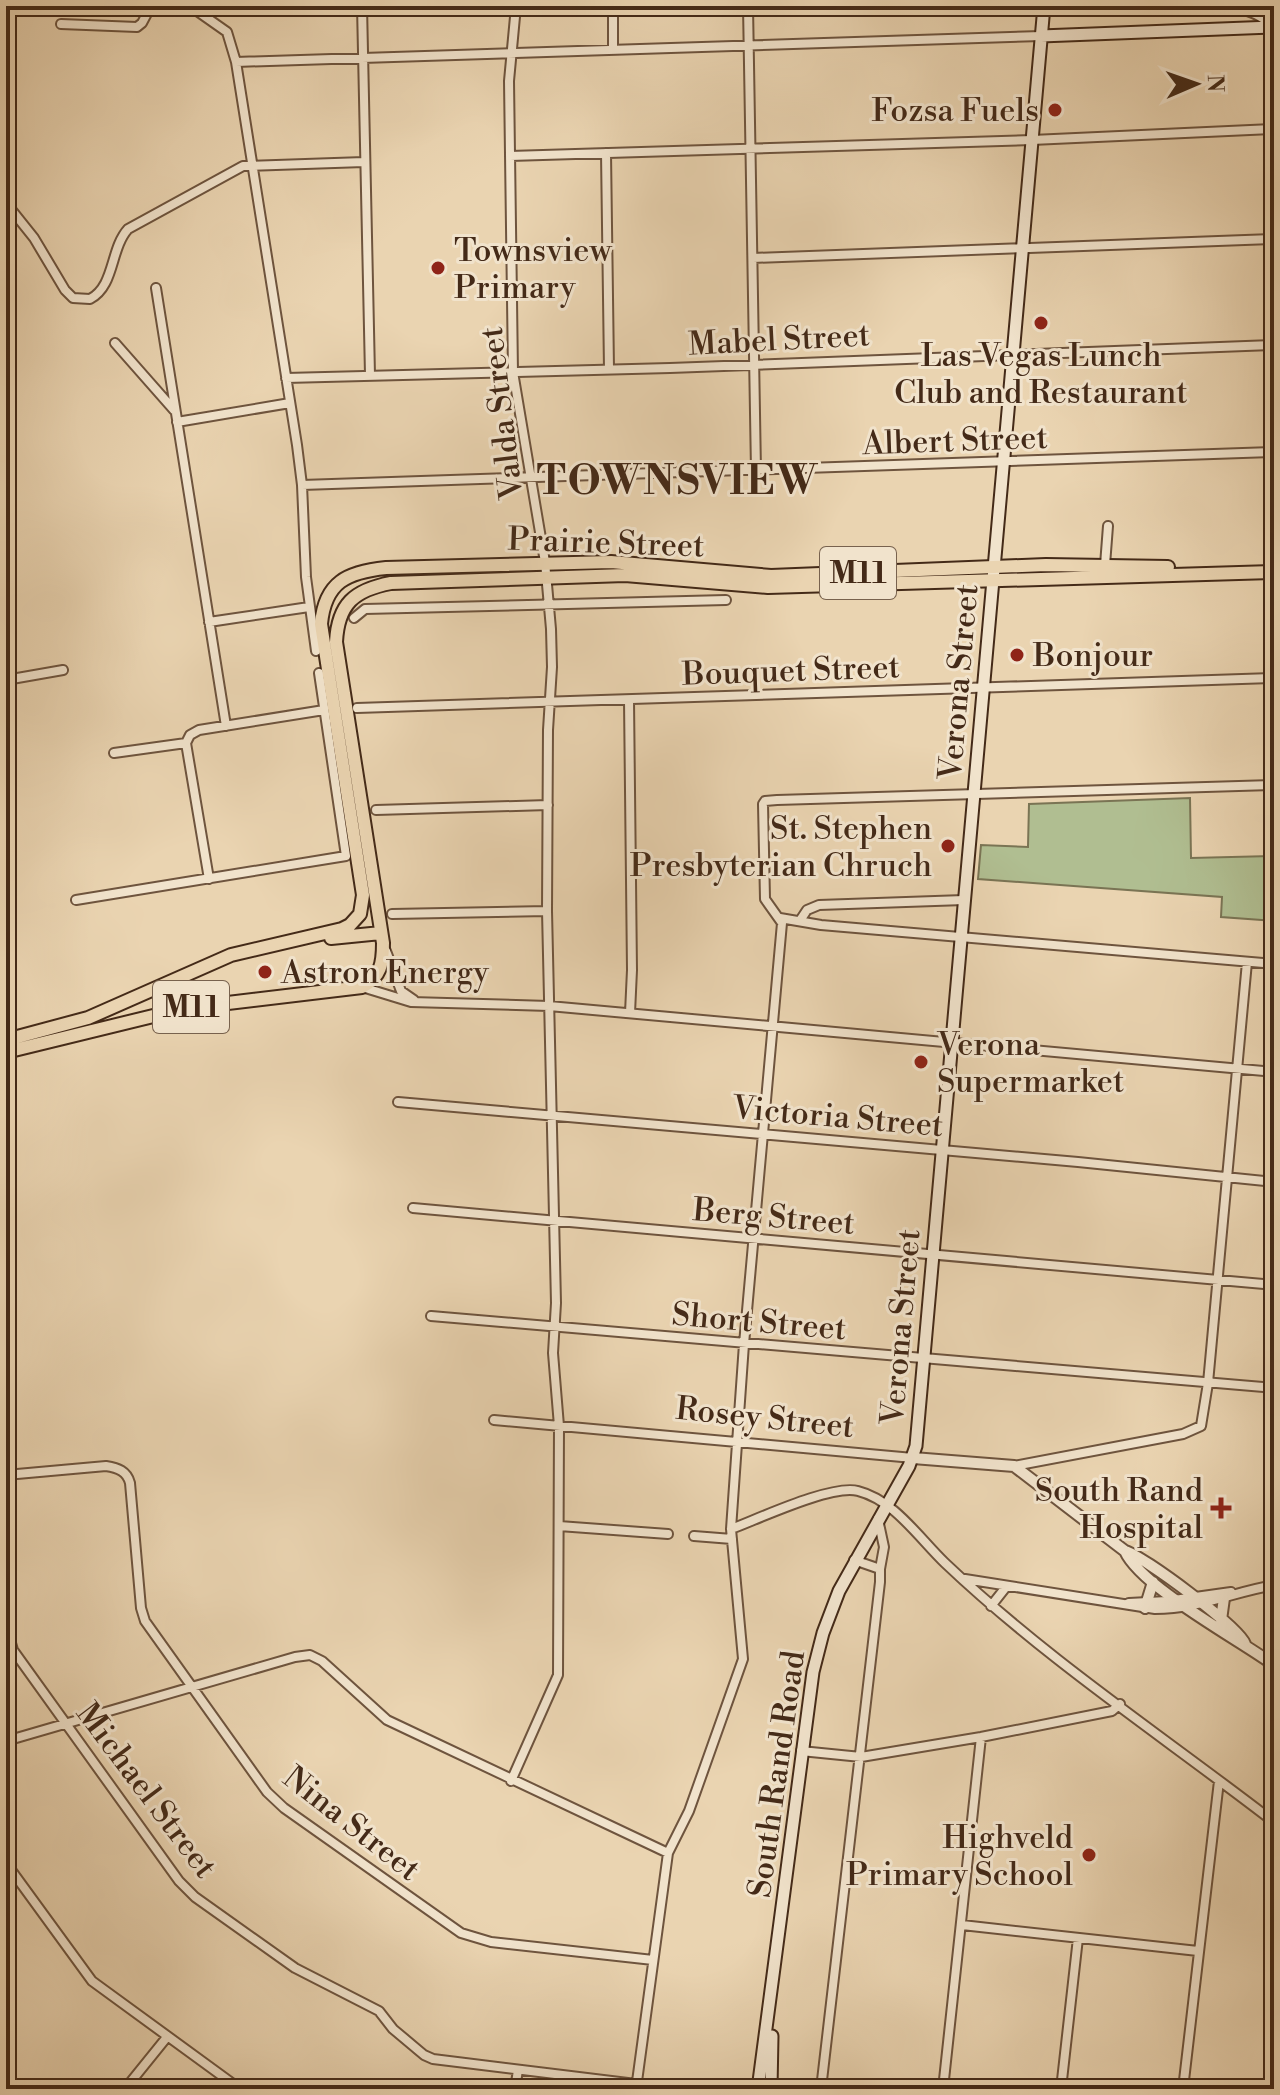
<svg xmlns="http://www.w3.org/2000/svg" width="1280" height="2095" font-family="'Libre Bodoni',serif">
	<style>
		.green { fill: #b0be91; stroke: #7a7454; stroke-width: 2 }
		.lines { fill: none; stroke-linecap: round; stroke-linejoin: round }
		.minor-casing { stroke: #6e543e; stroke-width: 12 }
		.tertiary-casing { stroke: #6e543e; stroke-width: 14 }
		.secondary-casing { stroke: #442a18; stroke-width: 15 }
		.primary-casing { stroke: #442a18; stroke-width: 16 }
		.minor { stroke: #f1e3cc; stroke-width: 8 }
		.tertiary { stroke: #f1e3cc; stroke-width: 10 }
		.secondary { stroke: #f1e3cc; stroke-width: 11 }
		.primary { stroke: #ead4b1; stroke-width: 12 }
		.poi-dot { fill: #8f2418; stroke: #f1e3cc; stroke-width: 3 }
		.labels { text-anchor: middle; stroke-width: 6; stroke-linejoin: round; paint-order: stroke }
		.shield { fill: #f1e3cc; stroke: #78624e; stroke-width: 2 }
		.shield-label { font-size: 30px; font-weight: bold; fill: #442a18 }
		.poi-label { font-size: 32px; fill: #442a18; stroke: #f1e3cc; text-anchor: end }
		.street-label { font-size: 32px; fill: #442a18; stroke: #f1e3cc }
		.district-label { font-size: 40px; font-weight: bold; letter-spacing: 2px; fill: #442a18; stroke: #f1e3cc }
	</style>
	<rect width="100%" height="100%" fill="#ead4b1"/>
	<filter id="stains"><feTurbulence type="fractalNoise" baseFrequency=".0025" numOctaves="4"/><feColorMatrix values="0 0 0 0 .2 0 0 0 0 .09 0 0 0 0 .02 0 0 0 .5 -.17"/></filter>
	<radialGradient id="worn" r=".72"><stop offset=".6" stop-color="#630" stop-opacity="0"/><stop offset="1" stop-color="#630" stop-opacity=".3"/></radialGradient>
	<path class="green" d="M1190,798L1191,858L1274,856V921L1221,917L1222,897L978,879L981,845L1028,847L1029,804Z"/>
	<g class="lines">
		<g class="minor-casing">
			<path id="minor" d="M190,6L227,32L236,62L297,445L302,485L306,577L316,651
				M362,6L370,375
				M613,6V50
				M748,6L756,471
				M1228,6C1245,9 1262,14 1273,27
				M1251,10L1274,14
				M61,24L137,27L142,23L151,6
				M236,62L1041,36
				M606,153L609,369
				M510,156L1032,140L1274,129
				M6,203L34,238L65,290L73,298L90,299C115,286 110,249 128,229L243,166L364,162
				M753,258L1274,239
				M156,288L226,726
				M115,343L174,410
				M286,378L670,368L1274,345
				M177,422L290,403
				M302,485L1274,452
				M1105,565L1108,526
				M354,618L365,609L726,600
				M209,622L309,607
				M6,680L63,670
				M629,700L632,970L630,1013
				M357,708L1274,678
				M186,743L209,879
				M114,753L186,743L190,735L199,730L324,710
				M376,810L548,805
				M76,900L346,856L319,673
				M392,914L547,911
				M780,918L821,925L1274,964
				M801,919L807,910L819,905L964,900
				M386,951L401,991L414,1000
				M362,987L411,1002L549,1006L1274,1072
				M398,1102L1078,1162L1274,1182
				M413,1208L1274,1285
				M431,1316L1274,1388
				M494,1420L913,1458
				M1014,1466L1183,1434L1201,1426L1208,1383L1247,962
				M6,1475L106,1466C118,1468 127,1471 130,1483L141,1608L145,1621L267,1792L284,1808L461,1933L491,1942L653,1960
				M878,1519L884,1547L880,1569
				M559,1526L668,1534
				M731,1529C758,1519 832,1484 858,1491C894,1500 919,1538 945,1563C1046,1659 1164,1737 1274,1822
				M694,1536L732,1539
				M965,1579L1155,1609C1197,1609 1234,1592 1274,1585
				M1129,1603L1167,1601L1231,1592
				M991,1606L1006,1587
				M6,1626L13,1650L179,1881L195,1897L295,1968L379,2011L393,2029L424,2055L433,2059L677,2089
				M6,1741L295,1657L310,1655L322,1661L387,1720L668,1853
				M801,1751L861,1757L981,1737L1112,1711L1120,1704
				M511,1781L558,1675L559,1426L553,1353L556,1303L547,911L548,730L552,667L551,629L545,562L513,372L509,81L516,6
				M6,1863L92,1981L240,2089
				M962,1925L1198,1951
				M6,2085L9,2089
				M125,2089L167,2037
				M515,2089L518,2070
				M636,2089L668,1853L689,1811L743,1659L731,1529L744,1344L782,923L765,899L763,804L765,801L777,800L1274,785
				M821,2089L880,1582V1569L854,1560
				M943,2089L981,1737
				M1061,2089L1078,1938
				M1183,2089L1219,1781"/>
		</g>
		<g class="tertiary-casing">
			<path id="tertiary" d="M913,1458L1014,1466L1125,1551C1142,1555 1240,1628 1245,1644
				M1125,1551C1141,1587 1240,1640 1274,1665
				M1145,1608L1153,1582
				M1221,1620L1224,1598"/>
		</g>
		<g class="secondary-casing">
			<path id="secondary" d="M1041,36L1274,27
				M758,2089L813,1672L823,1633L839,1591L909,1466L916,1446L1044,6
				M771,2089L772,2036"/>
		</g>
		<g class="primary-casing">
			<path id="primary" d="M331,938L381,933
				M6,1040L88,1018L231,955L342,929L350,925L360,914L363,895L321,624C325,582 347,572 386,568L611,562L771,576L1046,565L1168,567
				M6,1052L186,1008L362,987C381,977 383,963 383,943L336,642C338,604 354,590 391,583L625,575L768,587L1274,572"/>
		</g>
		<use href="#minor" class="minor"/>
		<use href="#tertiary" class="tertiary"/>
		<use href="#secondary" class="secondary"/>
		<use href="#primary" class="primary"/>
	</g>
	<g class="poi-dot">
		<circle cx="1055" cy="110" r="8"/>
		<circle cx="438" cy="268" r="8"/>
		<circle cx="1041" cy="323" r="8"/>
		<circle cx="1017" cy="655" r="8"/>
		<circle cx="948" cy="846" r="8"/>
		<circle cx="265" cy="972" r="8"/>
		<circle cx="921" cy="1062" r="8"/>
		<path d="M1217 1496h8v8h8v8h-8v8h-8v-8h-8v-8h8z"/>
		<circle cx="1089" cy="1855" r="8"/>
	</g>
	<g class="labels">
		<g class="shield">
			<rect x="820" y="547" width="76" height="52" rx="6"/>
			<rect x="153" y="981" width="76" height="52" rx="6"/>
		</g>
		<g class="shield-label">
			<text x="858" y="583">M11</text>
			<text x="191" y="1017">M11</text>
		</g>
		<g class="poi-label">
			<text x="1039" y="121">Fozsa Fuels</text>
			<text x="454" y="261" text-anchor="start">Townsview<tspan x="454" dy="37">Primary</tspan></text>
			<text x="1041" y="366" text-anchor="middle">Las Vegas Lunch<tspan x="1041" dy="37">Club and Restaurant</tspan></text>
			<text x="1033" y="666" text-anchor="start">Bonjour</text>
			<text x="932" y="839">St. Stephen<tspan x="932" dy="37">Presbyterian Chruch</tspan></text>
			<text x="281" y="983" text-anchor="start">Astron Energy</text>
			<text x="937" y="1055" text-anchor="start">Verona<tspan x="937" dy="37">Supermarket</tspan></text>
			<text x="1203" y="1501">South Rand<tspan x="1203" dy="37">Hospital</tspan></text>
			<text x="1073" y="1848">Highveld<tspan x="1073" dy="37">Primary School</tspan></text>
		</g>
		<g class="street-label">
			<text transform="translate(779 339) rotate(-3)" y="11">Mabel Street</text>
			<text transform="translate(501 413) rotate(-97)" y="11">Valda Street</text>
			<text transform="translate(955 440) rotate(-2)" y="11">Albert Street</text>
			<text transform="translate(606 542) rotate(2)" y="11">Prairie Street</text>
			<text transform="translate(791 670) rotate(-2)" y="11">Bouquet Street</text>
			<text transform="translate(958 682) rotate(-85)" y="11">Verona Street</text>
			<text transform="translate(838 1116) rotate(5)" y="11">Victoria Street</text>
			<text transform="translate(774 1216) rotate(5)" y="11">Berg Street</text>
			<text transform="translate(759 1321) rotate(5)" y="11">Short Street</text>
			<text transform="translate(900 1327) rotate(-85)" y="11">Verona Street</text>
			<text transform="translate(765 1417) rotate(6)" y="11">Rosey Street</text>
			<text transform="translate(776 1774) rotate(-82)" y="11">South Rand Road</text>
			<text transform="translate(147 1790) rotate(53)" y="11">Michael Street</text>
			<text transform="translate(352 1823) rotate(38)" y="11">Nina Street</text>
		</g>
		<g class="district-label">
			<text x="678" y="494">TOWNSVIEW</text>
		</g>
	</g>
	<rect width="1280" height="2095" fill="none" stroke="#ead4b1" stroke-width="32"/>
	<rect x="8" y="8" width="1264" height="2079" fill="none" stroke="#442a18" stroke-width="4"/>
	<rect x="16" y="16" width="1248" height="2063" fill="none" stroke="#442a18" stroke-width="2"/>
	<g transform="translate(1196 84) rotate(88)" stroke="#f1e3cc" stroke-width="6" paint-order="stroke">
	<path d="M0-6L14 30L0 20L-14 30Z" fill="#442a18"/>
	<text y="-12" font-size="22" font-weight="bold" text-anchor="middle" fill="#442a18">N</text>
	</g>
	<rect width="100%" height="100%" filter="url(#stains)"/>
	<rect width="100%" height="100%" fill="url(#worn)"/>
</svg>
